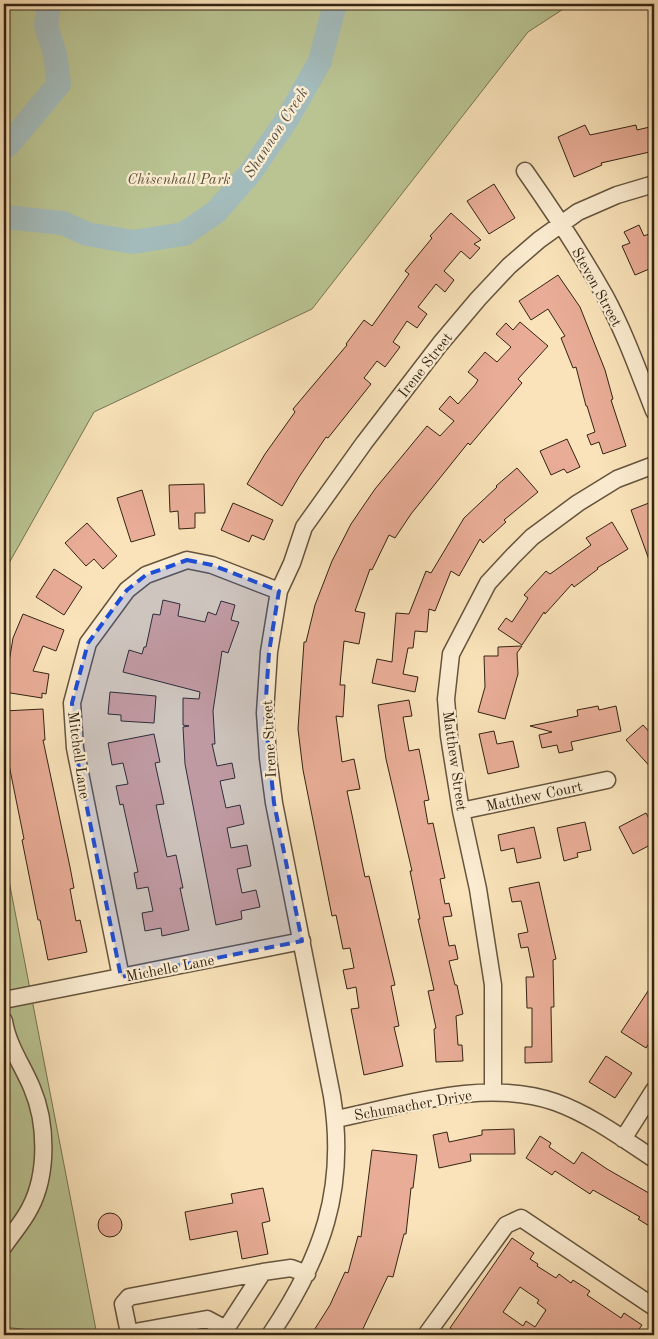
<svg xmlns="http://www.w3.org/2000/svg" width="658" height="1339" font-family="'Old Standard TT',serif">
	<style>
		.green { fill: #bac493; stroke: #767453 }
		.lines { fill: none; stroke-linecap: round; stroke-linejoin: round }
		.river { stroke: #a3bbbb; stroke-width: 24 }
		.building { fill: #e9ad97; stroke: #332413; fill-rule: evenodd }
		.minor-casing { stroke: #65543d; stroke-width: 19 }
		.minor { stroke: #fcedd2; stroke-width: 16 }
		.marked { fill: #1d4ed8; fill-opacity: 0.2; stroke: #1d4ed8; stroke-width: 4; stroke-dasharray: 10 6; stroke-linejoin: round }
		.labels { text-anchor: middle; stroke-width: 4.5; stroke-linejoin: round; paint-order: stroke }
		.park-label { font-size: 15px; font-style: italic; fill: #5c5439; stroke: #fcedd2 }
		.street-label { font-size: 15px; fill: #332413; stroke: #fcedd2 }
		.water-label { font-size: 16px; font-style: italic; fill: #555145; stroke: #fcedd2 }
	</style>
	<rect width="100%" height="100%" fill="#fae3ba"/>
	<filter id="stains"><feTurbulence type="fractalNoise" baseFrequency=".004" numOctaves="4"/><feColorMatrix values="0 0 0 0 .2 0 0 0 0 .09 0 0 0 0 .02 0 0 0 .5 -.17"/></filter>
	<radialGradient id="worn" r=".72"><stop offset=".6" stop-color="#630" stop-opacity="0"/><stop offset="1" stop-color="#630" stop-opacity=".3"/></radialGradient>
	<path class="green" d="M4,4H571L528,32L312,309L94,412L4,572Z
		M4,855L97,1335H74L4,1327Z"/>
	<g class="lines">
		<path class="river" d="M4,148L8,145L59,84L55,54L46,26L49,4
			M4,217L63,223L87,234L133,242L184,234L216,212L250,173L288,118L320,61L335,4"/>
	</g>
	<path class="building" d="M585,125L590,135L636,125L637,130L654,126V151L601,163L602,165L574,177L558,137Z
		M494,184L515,218L489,234L467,201Z
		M451,213L481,240L474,244L480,248L470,259L461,251L444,271L454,280L445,292L436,284L418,307L427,314L417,328L407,321L393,342L400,347L385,367L377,361L364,378L371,384L328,438L326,437L299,477L282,506L247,484L265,454L295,412L293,409L347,345L346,344L364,320L372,326L409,274L405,271L432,238L430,236Z
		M639,225L644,236L651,233L654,240V267L635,275L622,246L630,243L624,232Z
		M558,275L580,307L605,370L613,399L611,400L626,446L603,454L599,442L591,445L587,435L595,432L587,406H586L576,367L573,368L561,338L565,336L548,309L531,320L519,301Z
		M520,322L548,346L518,379L522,383L470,445L468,443L411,514L395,538L389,535L372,570L370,569L355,611L365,613L359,644L344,641L340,685H345L343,717L336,716L342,762L354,759L360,789L347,791L365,877L369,876L395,985L391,986L399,1026L394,1027L403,1066L364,1075L351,1009L359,1008L356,987L347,989L343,970L354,968L350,948L343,949L336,915L332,916L303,770L298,729L304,642H306L315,605L332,561L351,524L375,489L427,426L440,436L454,421L439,409L450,396L458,404L475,385L478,380L468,372L485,352L497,362L511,347L496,334L506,323L513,330Z
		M567,439L580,467L567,473L564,469L551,475L540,451Z
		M517,468L538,492L504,520L506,522L483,543L480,539L459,576L451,571L435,611L429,609L427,632L415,631L413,648H408L403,674L418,677L415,692L372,683L377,659L392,662L396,613L409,614L426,571L431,573L464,518L497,487L496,486Z
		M204,484L205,513H195V528L179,529L178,511L170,512L169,485Z
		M142,490L155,535L131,542L117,498Z
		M654,501V568H652L631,510Z
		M233,503L273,520L264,540L252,535L249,542L221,530Z
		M612,522L628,549L597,568L598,569L574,587L572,584L545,614L544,612L522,645L498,629L506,618L512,622L528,598L524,595L546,571L550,574L591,545L586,538Z
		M87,523L117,556L103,569L94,559L86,566L65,543Z
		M54,569L82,587L64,615L36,597Z
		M163,600L180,604L178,616L205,622L208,612L216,615L221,601L235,605L231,620L239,622L228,653L222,651L213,711L215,744H212L217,766L232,763L235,778L220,781L226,808L240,805L244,824L227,828L231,848L247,845L251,866L237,869L242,893L256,890L260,907L241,911L242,919L216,925L185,764L183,727L189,726L183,725V698L199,699L200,692L123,672L129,650L142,654L144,647H146L153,614L160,615Z
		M23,614L64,630L56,651L43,646L33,671L49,674L46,694L42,693V698L4,692L13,638Z
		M522,646L517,653L518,674L505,719L478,712L485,687L484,656H498V647Z
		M110,692L156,696L154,723L121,721V715L108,714Z
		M409,700L412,716L403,717L409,751L419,749L429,800L424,801L428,824L433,823L442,865L445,878L440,879L445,904L449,903L452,916L443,917L449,946L455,945L458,959L449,961L455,985H457L463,1014L456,1016L458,1045H462L463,1061L436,1062L434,1029L436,1028L428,991L434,990L418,919H420L410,871H412L386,759L378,705Z
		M598,706L599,710L616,706L621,731L571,742L573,750L559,753L557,745L542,748L539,735L552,732L530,726L578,716L577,710Z
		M43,709L45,740H43L70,867L74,888L70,889L76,921L80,920L87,952L48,960L40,920H38L22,840L24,839L5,745L4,724V711Z
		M643,725L654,737V771L626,740Z
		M494,731L497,744L513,741L519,767L488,774L479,734Z
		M154,734L160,762L155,763L164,804L156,805L167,857L176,855L183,888H180L189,930L162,936L161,928L145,931L142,913L153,911L148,887L137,889L134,873L138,872L123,804L120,805L116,786L128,784L123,763L112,765L108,743Z
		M646,813L654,828V843L633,854L619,827Z
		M585,822L591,850L577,853L578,857L564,861L557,828Z
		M534,827L541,858L517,863L514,848L501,851L498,835Z
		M539,882L556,959L553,960L554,1007H551L552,1062L525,1063V1047H532V1008H527L526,977H534L528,947L521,948L518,934L528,932L521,901L512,902L509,888Z
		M654,982V1036L646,1048L621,1032Z
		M606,1056L632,1073L615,1098L589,1082Z
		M514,1129L515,1154H470L471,1161L439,1168L433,1135L447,1132L449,1142L482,1135V1130Z
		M540,1136L551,1143L549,1147L574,1164L582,1152L607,1169L654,1196V1229L638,1219L640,1217L593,1190L590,1194L555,1171L552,1175L526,1158Z
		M372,1150L417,1155L413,1188H411L406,1234H404L393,1277L388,1276L360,1335H311L330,1305L345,1272L348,1273L358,1236L361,1237Z
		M263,1188L270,1221L262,1223L268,1254L242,1259L237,1231L190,1240L185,1212L233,1203L231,1194Z
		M98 1225a12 12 0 1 1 24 0a12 12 0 1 1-24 0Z
		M512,1238L534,1253L530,1259L538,1264L537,1266L556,1278L559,1274L571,1283L573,1280L590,1291L587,1295L621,1318L624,1313L642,1325L635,1335H460L450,1328ZM520,1287L539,1300L537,1303L546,1310L535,1327L526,1321L523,1326L503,1312Z"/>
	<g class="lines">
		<g class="minor-casing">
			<path id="minor" d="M525,171C553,211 581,253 605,296C625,333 639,373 654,411
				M461,811L607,780
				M121,977L75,748L72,703L88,643L127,590L146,575L187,560L212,565L279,591
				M4,1000L302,941
				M4,1021C8,1046 23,1066 32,1088C47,1123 48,1174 30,1208C23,1222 12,1234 4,1246
				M493,1092V985L478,889L461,811L449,736L446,699L451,654L488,583L513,556L532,537L578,503L617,479L654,465
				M336,1119C404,1105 487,1078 555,1102C591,1115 622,1138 654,1159
				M623,1139L654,1090
				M226,1329L207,1319L129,1333L123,1304L129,1297L263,1272
				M222,1335L263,1272L291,1268L307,1274
				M270,1335C322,1258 347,1190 332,1096L274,803L268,758L265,713L269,652L279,591L292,563L304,527L364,443L440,344L478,299L509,266L539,240L578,212L617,195L654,184
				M426,1335L506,1225L521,1218L654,1307"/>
		</g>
		<use href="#minor" class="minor"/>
	</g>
	<path class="marked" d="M187,560L212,565L279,591L269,652L265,713L274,803L302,941L121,977L75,748L72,703L88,643L127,590L146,575Z"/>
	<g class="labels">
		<g class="park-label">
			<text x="179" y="184">Chisenhall Park</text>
		</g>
		<g class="street-label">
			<text transform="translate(597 287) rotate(61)" y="5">Steven Street</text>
			<text transform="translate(425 365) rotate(-52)" y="5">Irene Street</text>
			<text transform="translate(269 739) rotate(-93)" y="5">Irene Street</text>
			<text transform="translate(79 755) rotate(82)" y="5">Mitchell Lane</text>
			<text transform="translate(455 761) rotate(82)" y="5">Matthew Street</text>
			<text transform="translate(534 796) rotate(-12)" y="5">Matthew Court</text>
			<text transform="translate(170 968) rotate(-11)" y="5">Michelle Lane</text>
			<text transform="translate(413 1105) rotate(-10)" y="5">Schumacher Drive</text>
		</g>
		<g class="water-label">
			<text transform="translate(275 132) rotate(-57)" y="6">Shannon Creek</text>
		</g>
	</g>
	<rect width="658" height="1339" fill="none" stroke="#fae3ba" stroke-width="20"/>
	<rect x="5" y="5" width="648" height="1329" fill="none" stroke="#332413" stroke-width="2.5"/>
	<rect x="10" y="10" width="638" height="1319" fill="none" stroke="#332413"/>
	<rect width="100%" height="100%" filter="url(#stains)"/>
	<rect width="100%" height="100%" fill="url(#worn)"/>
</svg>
